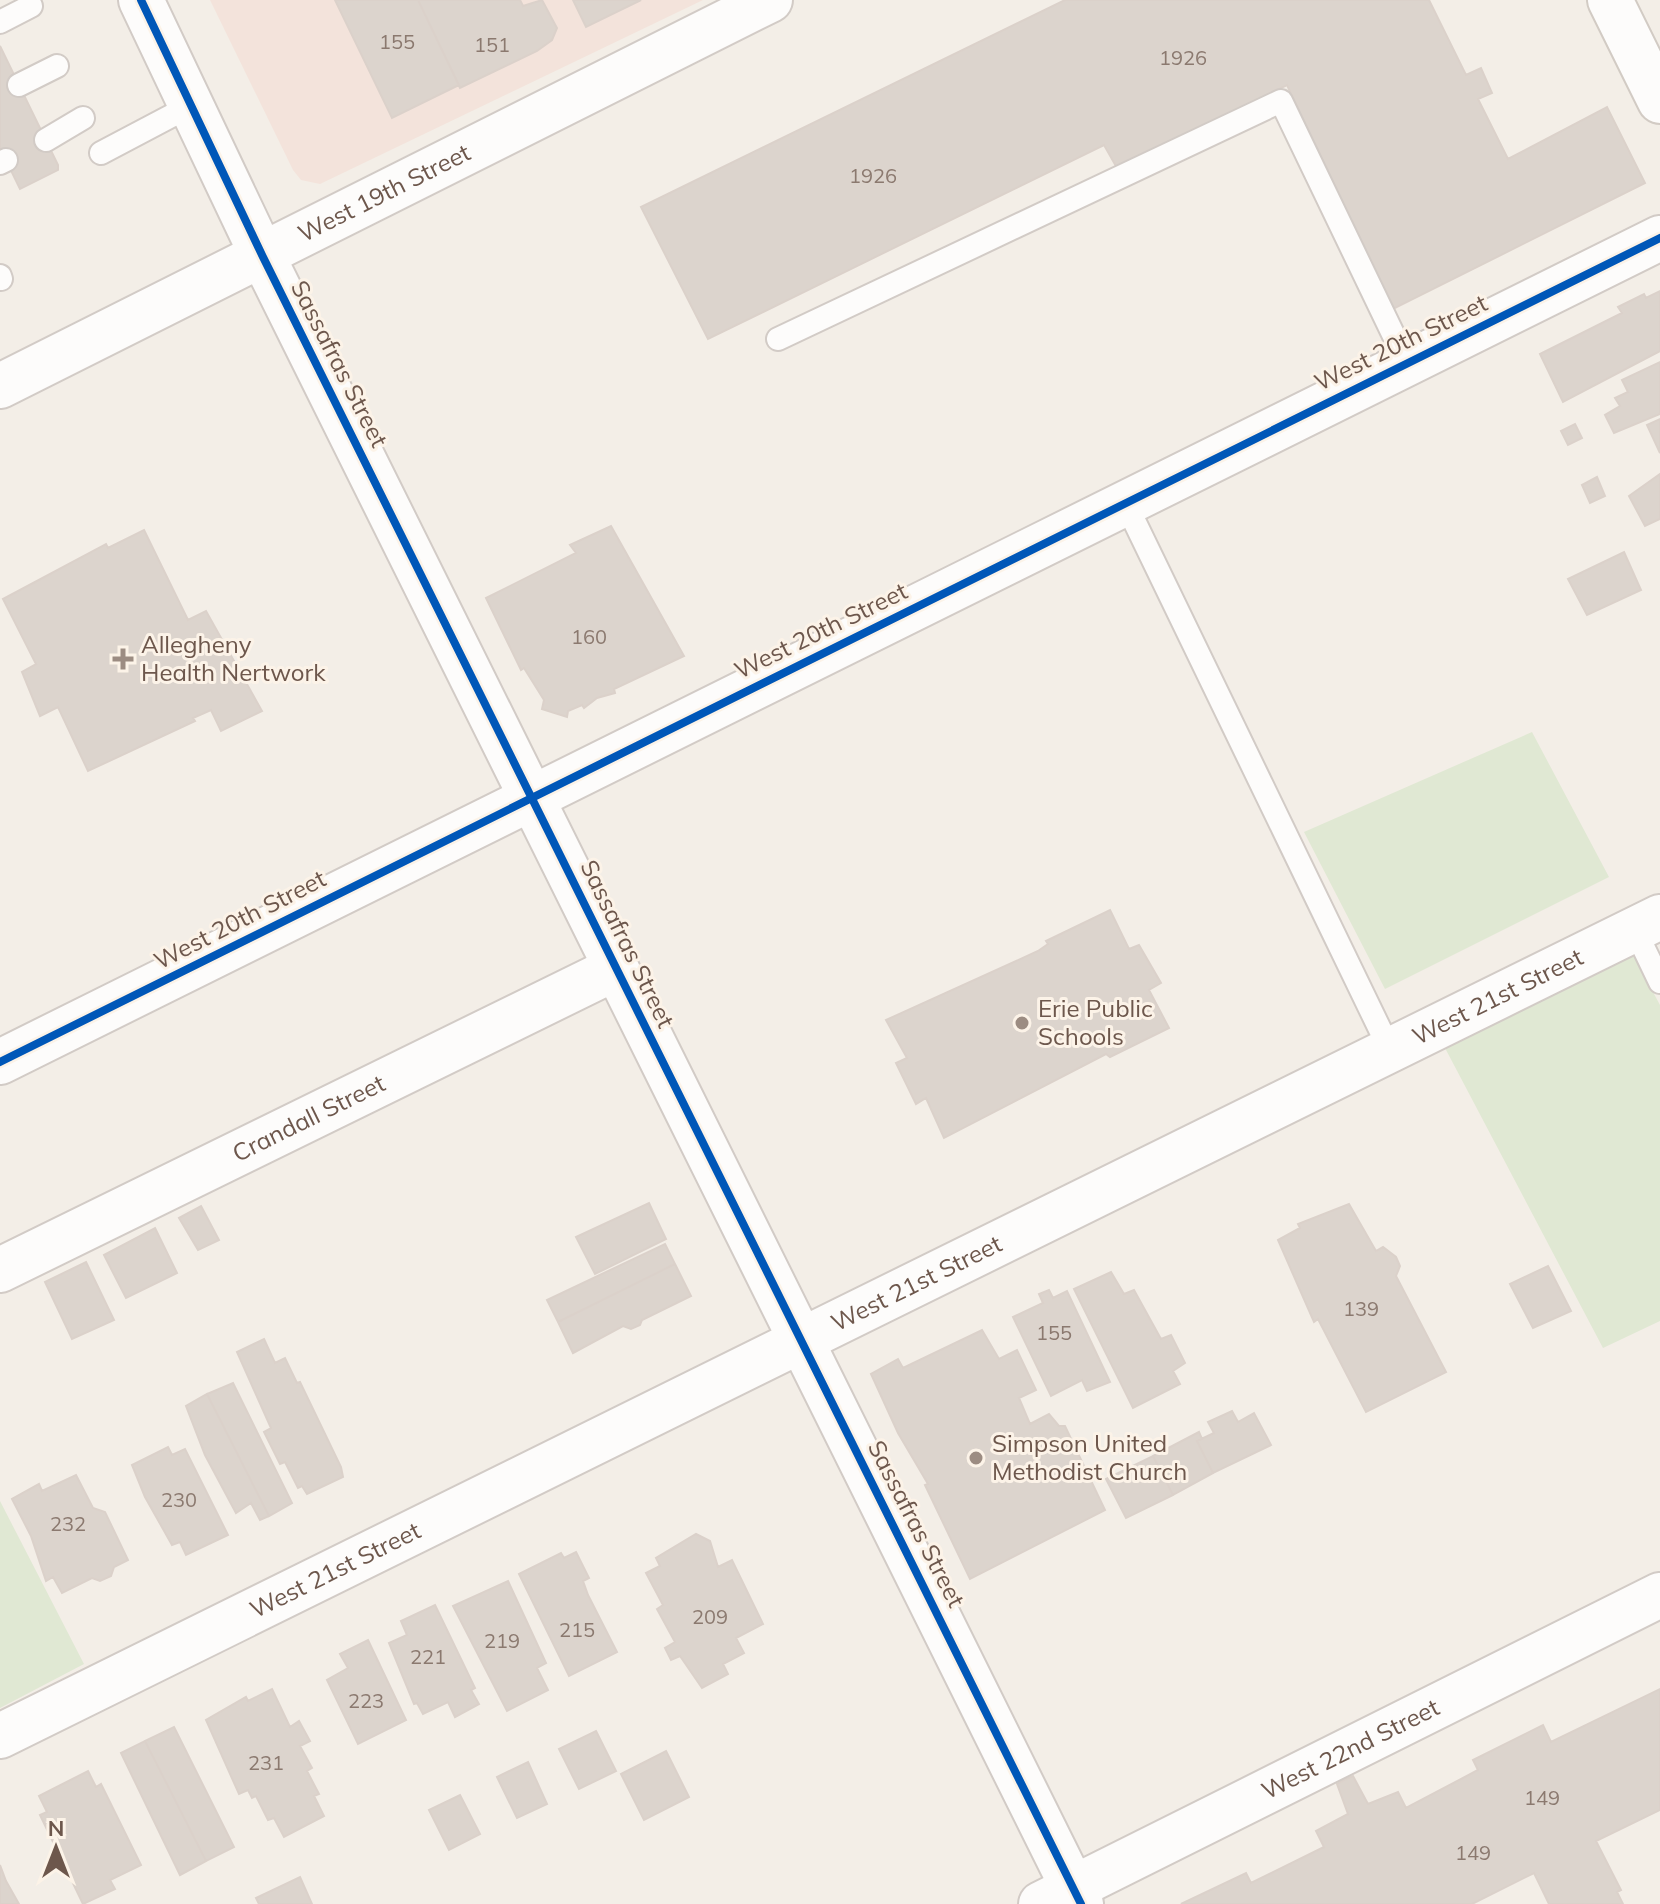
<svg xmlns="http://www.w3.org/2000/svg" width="1660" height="1904" font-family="Mulish,sans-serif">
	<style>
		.commercial { fill: #f3e3db }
		.green { fill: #e0e8d3 }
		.building { fill: #dcd4cd; stroke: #dbd1ca; stroke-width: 2 }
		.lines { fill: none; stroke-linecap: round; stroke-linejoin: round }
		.service-casing { stroke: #d2cbc6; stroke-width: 26 }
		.minor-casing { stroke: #d2cbc6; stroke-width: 48 }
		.tertiary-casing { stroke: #d2cbc6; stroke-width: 48 }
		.secondary-casing { stroke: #d2cbc4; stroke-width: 48 }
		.service { stroke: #fdfcfb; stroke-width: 22 }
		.minor { stroke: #fdfcfb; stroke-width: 44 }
		.tertiary { stroke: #fdfcfb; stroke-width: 44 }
		.secondary { stroke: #fdfcfb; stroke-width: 44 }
		.cycleway-casing { stroke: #fcf3e8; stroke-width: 13 }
		.cycleway { stroke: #0057b8; stroke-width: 8 }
		.poi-dot { fill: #9c8c82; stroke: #fcf3e8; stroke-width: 3 }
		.labels { text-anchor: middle; stroke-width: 6; stroke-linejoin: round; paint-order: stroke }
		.number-label { font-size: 20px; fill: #8b796f }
		.street-label { font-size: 24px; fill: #6d574c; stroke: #fcf3e8 }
		.poi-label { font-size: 24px; fill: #6d574c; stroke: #fcf3e8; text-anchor: start }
	</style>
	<rect width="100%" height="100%" fill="#f3eee7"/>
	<path class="commercial" d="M210,0H703L320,184L301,180L293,170Z"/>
	<path class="green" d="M1532,732L1609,877L1385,989L1304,832Z
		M1633,955L1660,1005V1321L1603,1348L1445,1048Z
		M0,1501L84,1664L0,1708Z"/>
	<path class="building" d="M335,0H418L459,85L392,118Z
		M418,0H520L523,6L542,0L557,28L552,40L537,51L460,88Z
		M573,0H641L586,27Z
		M1065,0H1429L1466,75L1481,68L1492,93L1478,99L1508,159L1607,107L1645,183L1393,309L1287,85L1117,168L1104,145L708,339L641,207Z
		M0,46L58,165V170L20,189L0,148Z
		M1660,291V351L1563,402L1540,354L1622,313L1618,307L1644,294L1646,298Z
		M1660,362V414L1614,433L1605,415L1620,406L1615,398L1628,392L1622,380Z
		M1660,419V453L1647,425Z
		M1575,424L1582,438L1568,445L1561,431Z
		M1660,474V519L1645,526L1629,496Z
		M1597,477L1605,496L1590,503L1582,485Z
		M611,526L684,656L614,689L615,693L597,698L584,708L582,705L568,711L567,717L542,709L544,700L524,668L521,670L486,598L576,553L570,545Z
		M144,530L188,620L206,611L262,711L221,731L211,710L193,718L195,721L88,771L58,707L40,716L22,672L36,664L3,599L106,544L108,548Z
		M1624,552L1641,590L1587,615L1568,579Z
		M1110,910L1129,949L1139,945L1161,983L1149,990L1169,1028L1110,1057L1106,1054L944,1138L926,1098L916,1104L896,1063L907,1058L886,1020L1038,951L1048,944L1046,941Z
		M649,1203L666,1239L595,1274L576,1237Z
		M1349,1204L1376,1251L1383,1247L1396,1257L1400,1266L1396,1276L1446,1372L1366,1412L1318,1319L1314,1322L1278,1240L1300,1228L1298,1224Z
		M201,1206L219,1240L198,1250L179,1218Z
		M155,1228L177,1273L126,1298L104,1255Z
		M665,1244L675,1264L558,1322L547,1300Z
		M86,1262L114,1320L72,1339L45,1282Z
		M675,1264L691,1296L642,1320L640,1325L631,1329L623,1326L573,1353L558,1322Z
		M1548,1266L1571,1311L1533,1328L1510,1284Z
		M1111,1272L1124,1294L1134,1290L1161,1339L1171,1335L1185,1363L1173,1371L1180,1384L1133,1408L1074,1289Z
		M1049,1290L1053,1298L1067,1291L1110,1382L1087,1391L1082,1380L1051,1396L1013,1317L1043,1303L1039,1294Z
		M982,1330L999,1359L1017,1350L1036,1390L1019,1398L1030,1424L1049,1414L1059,1426H1065L1105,1510L970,1579L925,1485L928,1484L898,1433L871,1374L898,1359L903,1368Z
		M264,1339L275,1363L285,1358L297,1383L300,1382L341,1467L343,1477L307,1494L302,1486L298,1488L285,1462L280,1464L264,1432L271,1428L237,1352Z
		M233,1383L292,1503L269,1516L207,1394Z
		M207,1394L269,1516L260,1520L251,1503L236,1513L205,1455L186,1406Z
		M1232,1411L1238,1422L1254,1413L1271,1445L1213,1473L1197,1441L1214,1433L1208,1422Z
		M1199,1432L1202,1439L1197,1441L1213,1473L1173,1495L1153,1456Z
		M168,1447L172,1455L185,1449L228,1535L186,1555L180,1542L172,1545L145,1497L132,1465Z
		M1153,1456L1173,1495L1126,1518L1106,1479Z
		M76,1475L93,1508L105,1512L128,1560L114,1567L111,1576L100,1581L92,1578L62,1593L53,1577L46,1581L31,1536L12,1499L39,1484L42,1491Z
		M696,1534L710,1541L718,1567L732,1560L763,1624L736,1638L744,1653L723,1664L728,1674L702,1688L680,1656L671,1660L665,1648L675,1642L657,1609L663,1605L646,1573L660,1566L656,1558Z
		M576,1552L589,1578L583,1581L588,1595L617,1652L569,1676L519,1574L561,1553L564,1558Z
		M508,1581L546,1663L537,1668L548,1690L507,1711L453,1606Z
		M435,1605L475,1688L471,1690L479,1704L455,1717L448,1702L423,1714L417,1703L414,1704L389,1643L407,1635L401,1621Z
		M368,1640L406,1720L358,1744L327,1680L348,1668L340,1654Z
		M272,1689L290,1727L299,1721L310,1741L300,1746L312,1768L307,1771L319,1794L314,1796L324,1816L284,1837L274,1818L268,1820L256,1796L252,1798L248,1790L239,1794L206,1720L246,1697L248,1701Z
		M1660,1689V1810L1596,1841L1621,1890L1617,1892L1623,1904H1549L1534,1873L1472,1904H1181L1246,1873L1251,1883L1324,1847L1316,1831L1348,1814L1337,1784L1344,1780L1353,1776L1368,1804L1398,1792L1406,1808L1478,1770L1473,1760L1543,1725L1551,1742Z
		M174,1727L234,1847L206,1861L145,1741Z
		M596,1731L616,1771L579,1789L559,1749Z
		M145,1741L206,1861L180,1875L121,1753Z
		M666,1751L689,1797L644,1820L621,1774Z
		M528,1762L547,1804L517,1818L497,1777Z
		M88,1771L96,1787L101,1784L141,1865L110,1880L115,1889L83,1904L40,1815L47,1812L39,1796Z
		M460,1795L480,1834L449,1850L429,1810Z
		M0,1865L6,1881L19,1904H0Z
		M300,1877L312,1904H259L256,1898Z"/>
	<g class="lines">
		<g class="service-casing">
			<path id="service" d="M0,22L31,6
				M19,85L57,66
				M46,140L83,118
				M101,153L192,105
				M0,163L6,160
				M0,276L1,279
				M778,339L1281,101L1407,363
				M1125,502L1390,1050
				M1635,930L1660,982"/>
		</g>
		<g class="minor-casing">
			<g id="minor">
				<path id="s1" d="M0,386L770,0"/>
				<path d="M0,1062L1660,238"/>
				<path id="s2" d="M0,1270L616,968"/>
				<path id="s3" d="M0,1736L800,1341"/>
				<path id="s4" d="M1041,1904L1660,1595"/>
			</g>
		</g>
		<g class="tertiary-casing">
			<g id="tertiary">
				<path d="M141,0L262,255L1081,1904"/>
				<path id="s5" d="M800,1341L1660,917"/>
			</g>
		</g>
		<g class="secondary-casing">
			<path id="secondary" d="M1610,0L1660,101"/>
		</g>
		<use href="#service" class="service"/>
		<use href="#minor" class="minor"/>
		<use href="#tertiary" class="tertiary"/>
		<use href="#secondary" class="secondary"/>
		<g class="cycleway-casing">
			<path id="cycleway" d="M141,0L262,255L1081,1904
				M0,1062L1660,238"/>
		</g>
		<use href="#cycleway" class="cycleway"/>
	</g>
	<g class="poi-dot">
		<path d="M119 647h8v8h8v8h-8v8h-8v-8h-8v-8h8z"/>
		<circle cx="1022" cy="1023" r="8"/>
		<circle cx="976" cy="1458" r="8"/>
	</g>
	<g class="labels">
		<g class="number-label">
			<text x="397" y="49">155</text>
			<text x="492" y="52">151</text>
			<text x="1183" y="65">1926</text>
			<text x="873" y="183">1926</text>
			<text x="589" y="644">160</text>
			<text x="1361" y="1316">139</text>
			<text x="1054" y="1340">155</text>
			<text x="179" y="1507">230</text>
			<text x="68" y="1531">232</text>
			<text x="710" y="1624">209</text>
			<text x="577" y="1637">215</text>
			<text x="502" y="1648">219</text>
			<text x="428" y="1664">221</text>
			<text x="366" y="1708">223</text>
			<text x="266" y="1770">231</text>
			<text x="1542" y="1805">149</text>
			<text x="1473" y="1860">149</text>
		</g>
		<g class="street-label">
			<text dy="8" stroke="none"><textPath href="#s1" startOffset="430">West 19th Street</textPath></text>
			<text transform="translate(1401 343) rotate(-26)" y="8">West 20th Street</text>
			<text transform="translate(339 364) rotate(63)" y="8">Sassafras Street</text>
			<text transform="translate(821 631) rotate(-26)" y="8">West 20th Street</text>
			<text transform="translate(240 920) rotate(-27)" y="8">West 20th Street</text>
			<text transform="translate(627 944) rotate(64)" y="8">Sassafras Street</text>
			<text dy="8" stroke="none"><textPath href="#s5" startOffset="778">West 21st Street</textPath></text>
			<text dy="8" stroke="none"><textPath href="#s2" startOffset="344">Crandall Street</textPath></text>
			<text dy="8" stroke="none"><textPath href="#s5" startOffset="130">West 21st Street</textPath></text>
			<text transform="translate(916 1524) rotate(63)" y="8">Sassafras Street</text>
			<text dy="8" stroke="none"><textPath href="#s3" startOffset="374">West 21st Street</textPath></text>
			<text dy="8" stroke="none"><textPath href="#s4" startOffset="346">West 22nd Street</textPath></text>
		</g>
		<g class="poi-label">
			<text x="141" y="653">Allegheny<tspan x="141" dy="28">Health Nertwork</tspan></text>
			<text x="1038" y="1017">Erie Public<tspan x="1038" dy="28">Schools</tspan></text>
			<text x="992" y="1452">Simpson United<tspan x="992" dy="28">Methodist Church</tspan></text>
		</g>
	</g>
	<g transform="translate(56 1848)" stroke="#fcf3e8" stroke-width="6" paint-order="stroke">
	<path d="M0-6L14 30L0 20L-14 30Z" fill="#6d574c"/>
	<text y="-12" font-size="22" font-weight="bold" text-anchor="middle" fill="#6d574c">N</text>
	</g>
</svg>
